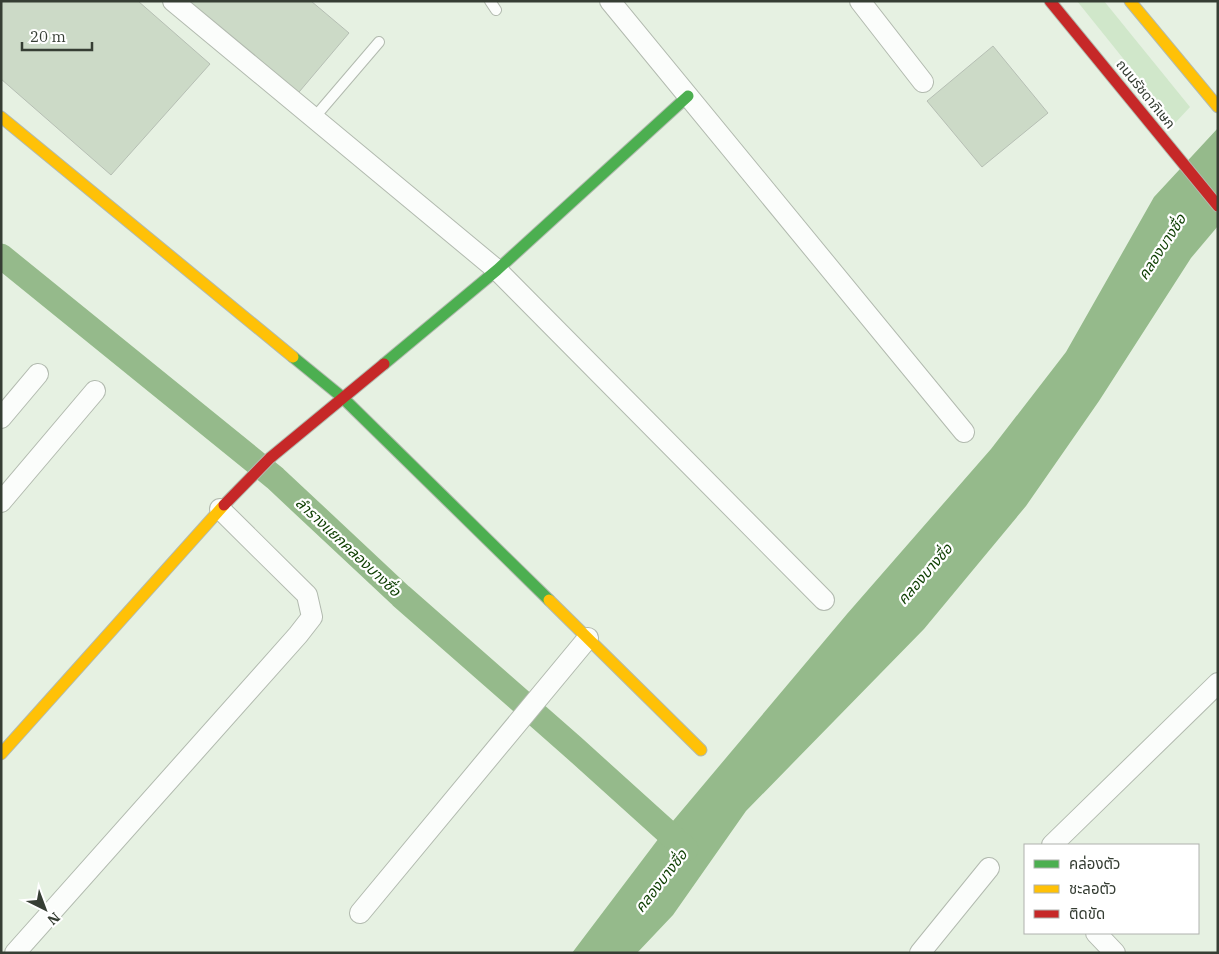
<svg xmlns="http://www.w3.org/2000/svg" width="1219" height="954" font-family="'IBM Plex Serif','Noto Sans Thai',serif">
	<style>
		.green { fill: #d0e7ca }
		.water { fill: #95ba8b }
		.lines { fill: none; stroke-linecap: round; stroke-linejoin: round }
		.canal { stroke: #95ba8b; stroke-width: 25 }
		.building { fill: #ccdac7; stroke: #b6bfb4 }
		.lane-casing { stroke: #b2baaf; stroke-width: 12 }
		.street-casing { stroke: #b2baaf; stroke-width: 22 }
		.fast-casing { stroke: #b2baaf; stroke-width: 13 }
		.slow-casing { stroke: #b2baaf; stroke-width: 13 }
		.jam-casing { stroke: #b2baaf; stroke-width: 13 }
		.lane { stroke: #fbfdfb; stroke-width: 10 }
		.street { stroke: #fbfdfb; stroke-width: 20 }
		.fast { stroke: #4caf50; stroke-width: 11 }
		.slow { stroke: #ffc107; stroke-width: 11 }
		.jam { stroke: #c62828; stroke-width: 11 }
		.labels { text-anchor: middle; stroke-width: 4.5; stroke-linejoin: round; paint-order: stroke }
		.street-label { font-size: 14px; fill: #363e34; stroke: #fff }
		.water-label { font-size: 15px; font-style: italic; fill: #0d3e00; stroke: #fff }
	</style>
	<rect width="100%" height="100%" fill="#e6f1e2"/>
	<path class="green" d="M1077,1H1104L1190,107L1175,123Z"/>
	<path class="water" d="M1218,128V226L1191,258L1099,401L1026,506L924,629L746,811L673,915L637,953H572L662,834L847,614L991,449L1066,352L1154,197Z"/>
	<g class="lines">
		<path class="canal" d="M1,256L275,478L401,596L573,747L686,849"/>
	</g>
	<path class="building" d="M1,1H138L210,64L111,175L1,79Z
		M178,1H311L349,33L294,98Z
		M993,46L1048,113L982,167L927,101Z"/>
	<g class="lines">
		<g class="lane-casing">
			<path id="lane" d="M490,1L496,10
				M314,118L379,42"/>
		</g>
		<g class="street-casing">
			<path id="street" d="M173,1L497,270L824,600
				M610,1L964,432
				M860,1L923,82
				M1,418L38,374
				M1,502L95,391
				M1052,845L1218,683
				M360,913L588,638
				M1096,933L1115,953
				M15,953L298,635L312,617L307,595L220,509
				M920,953L989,868"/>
		</g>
		<g class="fast-casing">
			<path id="fast" d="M293,357L342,397L549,600
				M384,364L497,270L688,96"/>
		</g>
		<g class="slow-casing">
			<path id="slow" d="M1130,1L1218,107
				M1,117L293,357
				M549,600L701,750
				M1,754L224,505"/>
		</g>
		<g class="jam-casing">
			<path id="jam" d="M1050,1L1218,206
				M224,505L270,458L384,364"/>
		</g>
		<use href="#lane" class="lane"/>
		<use href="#street" class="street"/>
		<use href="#fast" class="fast"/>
		<use href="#slow" class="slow"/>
		<use href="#jam" class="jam"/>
	</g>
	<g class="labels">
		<g class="street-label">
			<text transform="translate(1146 94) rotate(51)" y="5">ถนนรัชดาภิเษก</text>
		</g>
		<g class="water-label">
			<text transform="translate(1162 247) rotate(-57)" y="5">คลองบางซื่อ</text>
			<text transform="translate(348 547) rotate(43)" y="5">ลำรางแยกคลองบางซื่อ</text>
			<text transform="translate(925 574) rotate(-49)" y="5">คลองบางซื่อ</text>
			<text transform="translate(661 881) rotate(-52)" y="5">คลองบางซื่อ</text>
		</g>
	</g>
	<rect width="1219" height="954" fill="none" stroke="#363e34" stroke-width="5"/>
	<rect x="1024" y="844" width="175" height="90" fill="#ffffff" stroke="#afb2ae"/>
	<rect x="1034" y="860" width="25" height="8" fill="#4caf50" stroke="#afb2ae"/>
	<text x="1069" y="869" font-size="15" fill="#363e34">คล่องตัว</text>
	<rect x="1034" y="885" width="25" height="8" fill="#ffc107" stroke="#afb2ae"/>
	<text x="1069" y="894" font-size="15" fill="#363e34">ชะลอตัว</text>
	<rect x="1034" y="910" width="25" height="8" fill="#c62828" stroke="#afb2ae"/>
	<text x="1069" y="919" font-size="15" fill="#363e34">ติดขัด</text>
	<g transform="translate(45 909) rotate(138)" stroke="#ffffff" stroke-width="4" paint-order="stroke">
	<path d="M0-4L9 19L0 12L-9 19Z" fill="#363e34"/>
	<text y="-8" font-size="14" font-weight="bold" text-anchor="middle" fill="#363e34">N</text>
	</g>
	<path d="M22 42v8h70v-8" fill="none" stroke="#363e34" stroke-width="2.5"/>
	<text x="30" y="42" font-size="15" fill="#363e34" stroke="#ffffff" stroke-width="4" paint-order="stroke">20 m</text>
</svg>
